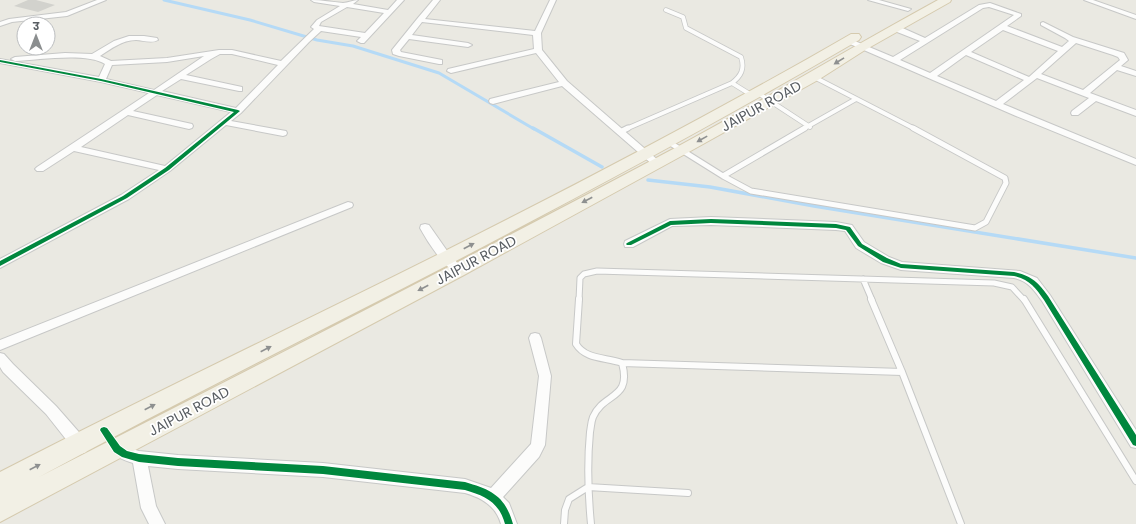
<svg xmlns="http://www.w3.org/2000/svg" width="1136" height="524" font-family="Poppins,'Noto Sans Devanagari',sans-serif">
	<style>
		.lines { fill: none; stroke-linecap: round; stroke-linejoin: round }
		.stream-far1 { stroke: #b5daf6; stroke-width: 3 }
		.stream { stroke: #b5daf6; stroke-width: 3.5 }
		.building { fill: #d2d2cd }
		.lane-far2-casing { stroke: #c7c8c7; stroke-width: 5.5 }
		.lane-far1-casing { stroke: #c7c8c7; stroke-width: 7 }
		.lane-casing { stroke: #c7c8c7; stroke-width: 8 }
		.street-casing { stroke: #c7c8c7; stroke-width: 2 }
		.primary-casing { stroke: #d5caae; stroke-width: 2 }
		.lane-far2 { stroke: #fcfcfb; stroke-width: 4 }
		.lane-far1 { stroke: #fcfcfb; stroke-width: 5 }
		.lane { stroke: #fcfcfb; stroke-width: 6 }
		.street { fill: #fcfcfb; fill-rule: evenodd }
		.primary { fill: #f2f0e5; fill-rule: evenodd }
		.cycleway-casing { stroke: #fff; stroke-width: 2 }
		.cycleway { fill: #00873e; fill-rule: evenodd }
		.oneway { fill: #8e9090 }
		.labels { text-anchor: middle; stroke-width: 3.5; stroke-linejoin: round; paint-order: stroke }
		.street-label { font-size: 14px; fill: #585d62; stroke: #fff }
	</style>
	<rect width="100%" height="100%" fill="#eae9e2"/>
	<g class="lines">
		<path class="stream-far1" d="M164,0L250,20L317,40L353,46L439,73L534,129"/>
		<path class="stream" d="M533,128L602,167
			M648,180L710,187L814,206L1136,258"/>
	</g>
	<path class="building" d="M28,0H36L55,5L38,12L14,6Z"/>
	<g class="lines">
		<g class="lane-far2-casing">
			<path id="lane-far2" d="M814,77L915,129
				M732,83L753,96
				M758,93L810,127
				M626,129L732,83C741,76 745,69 741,57L686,28L683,17L666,10
				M803,129L856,99"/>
		</g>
		<g class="lane-far1-casing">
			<path id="lane-far1" d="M620,132L628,128
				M667,141L723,176L751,191L975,228L986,222L1006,183L1005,178L913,128
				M723,176L805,128
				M863,279L872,300
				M579,300L580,278L584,274L597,271L994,283L1012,287L1024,300"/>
		</g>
		<g class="lane-casing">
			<path id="lane" d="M579,299L576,344C586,360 606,357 622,363C632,400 604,392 593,417C591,422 591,427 590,432C587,463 588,493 591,524
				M871,299L902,372L961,524
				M1024,299L1136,481
				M622,363L902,372
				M564,524L565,510L569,499L588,487L688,493"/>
		</g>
		<g class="street-casing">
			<path id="street" d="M97,0H106L67,16L12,22L0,26V22L9,19L66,12Z
				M311,0C322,0 332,2 343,3C348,3 353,0 358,0L353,4L388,10L397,0H404L364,43H361L357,41L361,37L321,31L309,42L241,113L231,121L286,131L287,133L286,135L283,136L226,125L170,171L129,199L0,268V259L121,195L159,170L74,151L43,171H37L35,169L37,167L149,93L101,82L0,63V59L99,77L105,64C87,52 37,60 15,61L11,59L15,57L65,53L92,54L114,41L129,36H144L157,38L158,40C152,44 142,40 136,40C122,40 111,49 100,56L111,61L167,58L219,50H232L281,61L314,29L311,27L317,20L340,6L314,2ZM347,7L384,13L365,33L319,26L321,22ZM220,54H232L278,65L236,108L162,91L181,79L239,91H242V87L186,75L211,59ZM204,56L154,90L106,79L112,65L167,62ZM157,95L231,112L165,166L81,147L128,115L189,129L192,128L193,126L192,124L133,111Z
				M433,0H440L425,19L535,31L550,0H556L541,33L542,50L567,81L659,161L661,163L659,165H653L562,86L493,104L490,103L489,101L490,99L559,82L536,53L451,73L447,71L448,69L534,49L533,35L422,22L412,35L468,43L472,45L468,47L409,39L400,50L401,52L442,60V64H439L399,56L393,54L392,50L417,19Z
				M868,0H879L911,9L908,11Z
				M1084,0H1093L1136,15V19Z
				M990,3L1021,14V16L1007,26L1062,47L1069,41L1065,38L1041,25V23L1043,22L1073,37L1124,53L1128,60L1121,66L1136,71V76L1117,70L1090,93L1136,110V116L1096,101L1078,115H1072L1071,113L1072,111L1089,98L1037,78L1003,104L1136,159V165L1016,116L843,41L844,39H850L893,57L920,41L892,30V26H898L925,38L979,5ZM989,7L1014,15L930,73L900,60L983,8ZM1003,30L1058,51L1029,77L971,52ZM1076,43L1113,55L1118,57L1120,60L1083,90L1041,74ZM966,55L1024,80L996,101L937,76Z
				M348,202L352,203L353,205L352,207L0,350V340Z
				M711,217L836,222L852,225L864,242L889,257L902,262L1020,271L1037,278L1050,295L1136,430V448L1131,447L1042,301C1034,290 1028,281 1014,278L901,270L881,263L856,248L845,231L836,230L711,225L672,226L633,247H625L624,244L625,241L670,219Z
				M425,224L429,225L450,255L464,270L462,273C449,277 426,239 420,228L421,225Z
				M535,333L539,334L541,338L551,376L545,445L539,457L503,497L509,503L517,524H501C496,506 482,498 465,493L323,477L178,469L148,466L156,506L165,524H149L141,508L133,463C123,460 113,456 108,446L110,441L115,439L129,448L139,451L178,455L323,463L465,479L491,488L531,444L539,376L529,338L531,334Z
				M0,353L4,354L13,364L56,406L85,439L88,447L86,452L81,454L76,452L46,414L3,372L0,367Z"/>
		</g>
		<g class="primary-casing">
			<path id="primary" d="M938,0H951L950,2L865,50L818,80L687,153L464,275L0,522V472C145,397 293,327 439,254C578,184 716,112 851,34H859L861,37L859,40C725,118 588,192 450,264C313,335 175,403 39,477C252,368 465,260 675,148C764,100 850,48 938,0Z"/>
		</g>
		<use href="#lane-far2" class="lane-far2"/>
		<use href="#lane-far1" class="lane-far1"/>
		<use href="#lane" class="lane"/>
		<use href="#street" class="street"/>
		<use href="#primary" class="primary"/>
		<g class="cycleway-casing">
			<path id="cycleway" d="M0,60L101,79L238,110L240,111L169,170L127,198L0,266V261L123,196L165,168L234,112L101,81L0,62Z
				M711,219L836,224L850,227L862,244L887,258L901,264L1014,272C1032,276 1038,282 1048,296L1136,435V446L1133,445L1044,300C1036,288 1029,279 1014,276L901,268L883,262L858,246L846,230L836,228L711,223L671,225L631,245H627L626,244L627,243L670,221Z
				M104,427L107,428L120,446L127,451L139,454L178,458L323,466L465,482C492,490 505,496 513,524H505C499,502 485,496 465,490L323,474L178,466L139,462L122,457L114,452L100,430L101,428Z"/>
		</g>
		<use href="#cycleway" class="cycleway"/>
	</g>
	<defs><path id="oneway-solid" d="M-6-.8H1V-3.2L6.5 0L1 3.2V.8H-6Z"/></defs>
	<g class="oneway">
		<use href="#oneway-solid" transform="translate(839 61) rotate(148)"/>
		<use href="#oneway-solid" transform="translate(702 139) rotate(151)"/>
		<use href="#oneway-solid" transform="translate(587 200) rotate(152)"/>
		<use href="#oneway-solid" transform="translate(469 246) rotate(-28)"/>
		<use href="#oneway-solid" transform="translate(423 288) rotate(152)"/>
		<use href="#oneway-solid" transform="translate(266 349) rotate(-27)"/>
		<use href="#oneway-solid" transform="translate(150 407) rotate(-27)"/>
		<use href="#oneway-solid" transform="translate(35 467) rotate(-27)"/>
	</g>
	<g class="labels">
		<g class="street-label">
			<text transform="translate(761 106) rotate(-29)" y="5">JAIPUR ROAD</text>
			<text transform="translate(476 260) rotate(-28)" y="5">JAIPUR ROAD</text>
			<text transform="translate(189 411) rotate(-28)" y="5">JAIPUR ROAD</text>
		</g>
	</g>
	<g transform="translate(36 36)"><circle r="19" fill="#ffffff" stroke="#bcbec0"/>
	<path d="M0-3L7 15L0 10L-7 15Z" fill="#8b8e8f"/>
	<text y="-6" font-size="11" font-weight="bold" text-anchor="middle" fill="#585d62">उ</text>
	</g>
</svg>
